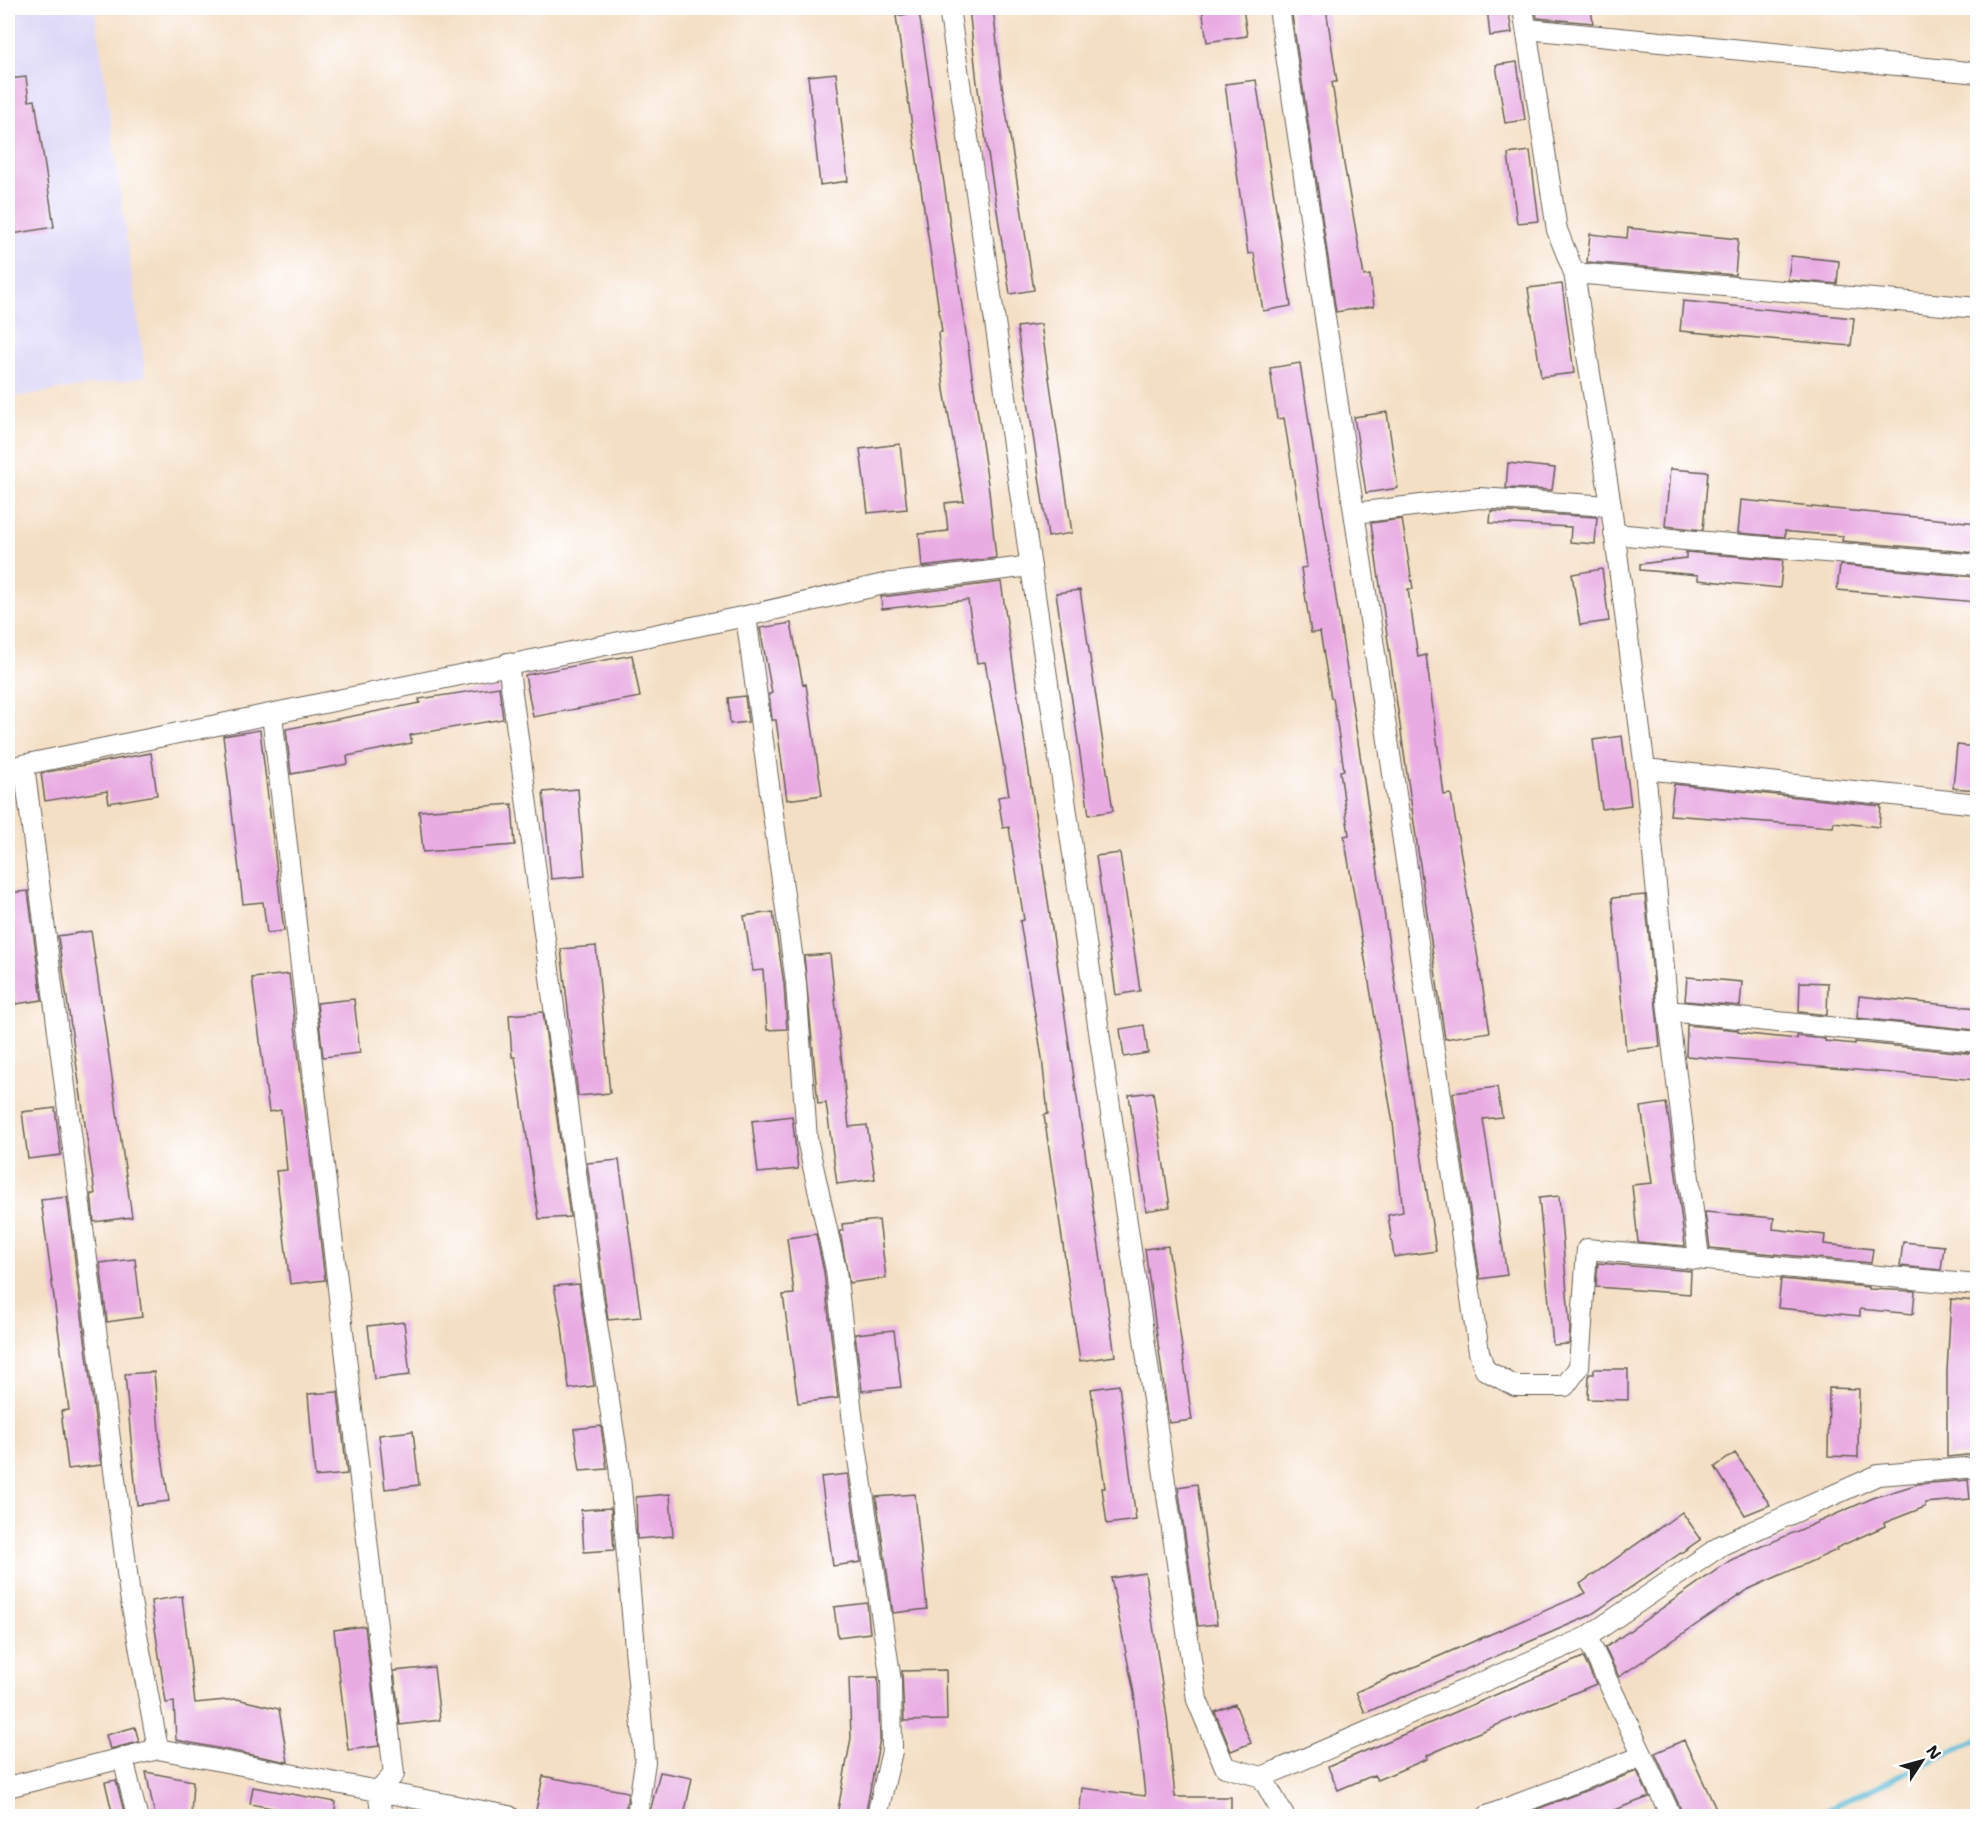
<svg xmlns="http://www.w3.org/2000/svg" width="1985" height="1824" font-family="'Shantell Sans',sans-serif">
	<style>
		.built { fill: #dbd6f7 }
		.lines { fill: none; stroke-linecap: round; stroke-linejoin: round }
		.stream { stroke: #59bad7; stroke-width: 5 }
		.building { fill: #e8ace3 }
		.minor-casing { stroke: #686057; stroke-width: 22 }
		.minor { stroke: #fff; stroke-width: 20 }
	</style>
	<rect width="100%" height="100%" fill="#fff"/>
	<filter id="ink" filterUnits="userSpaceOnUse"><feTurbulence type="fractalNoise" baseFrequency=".0167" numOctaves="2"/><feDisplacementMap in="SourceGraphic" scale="12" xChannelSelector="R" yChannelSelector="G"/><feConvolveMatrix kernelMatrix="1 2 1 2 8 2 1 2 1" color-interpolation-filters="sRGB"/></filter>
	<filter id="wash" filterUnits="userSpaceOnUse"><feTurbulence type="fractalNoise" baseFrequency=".008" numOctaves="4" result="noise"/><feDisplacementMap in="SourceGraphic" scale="24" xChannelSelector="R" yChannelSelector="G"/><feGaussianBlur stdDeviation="1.35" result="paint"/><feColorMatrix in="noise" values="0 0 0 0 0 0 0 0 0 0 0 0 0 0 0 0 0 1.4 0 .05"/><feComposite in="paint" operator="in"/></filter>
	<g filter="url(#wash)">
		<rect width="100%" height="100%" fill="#f4dfc4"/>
		<path class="built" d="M8,8H95L146,377L8,398Z"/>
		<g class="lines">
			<path class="stream" d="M1813,1816L1978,1739"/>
		</g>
		<g id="blocks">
			<path class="building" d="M969,8H993L1001,79L1034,290L1010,294L977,83Z
				M1202,8H1243L1247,36L1207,42Z
				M1291,8H1326L1337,82H1332L1344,164L1364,276L1370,275L1374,306L1336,312Z
				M1487,8H1508L1512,33L1490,36Z
				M1535,8H1591L1593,23L1537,18Z
				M919,12L989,491L996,558L922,567L919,534L948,531L945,503L964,501L944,390L938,333L942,332L896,16Z
				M1517,62L1525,120L1505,123L1496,65Z
				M836,73L848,181L820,185L808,76Z
				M26,77L29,101L35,100L54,227L13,234L8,201V79Z
				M1256,80L1291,306L1263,311L1254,253L1248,254L1225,84Z
				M1530,151L1539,221L1517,223L1508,154Z
				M1628,228L1738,239L1735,275L1587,262L1590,234L1627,238Z
				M1791,256L1839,261L1837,284L1788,280Z
				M1562,284L1574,373L1541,377L1528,288Z
				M1683,301L1854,318L1851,346L1680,331Z
				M1041,324L1072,533L1048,537L1017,327Z
				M1300,363L1436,1251L1394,1257L1388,1215L1403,1212L1393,1123L1344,836L1349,835L1340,771L1344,770L1333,698H1331L1320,632L1311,633L1301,568L1307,567L1299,512L1284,418L1277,419L1270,368Z
				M1387,412L1398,488L1366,493L1354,417Z
				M900,444L907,509L868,513L860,449Z
				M1508,463L1555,468L1552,490L1506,488Z
				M1670,469L1708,472L1703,530L1665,526Z
				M1741,500L1977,523V553L1842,541L1843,536L1791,532L1785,531V537L1738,533Z
				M1491,511L1597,517L1595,544L1570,542L1571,527L1490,523Z
				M1402,519L1413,589H1408L1418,657L1426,655L1444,795L1451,794L1490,1032L1445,1039L1371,523Z
				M1686,552L1783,560L1780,588L1698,580V575L1640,570V564L1686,558Z
				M1840,565L1977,577V602L1837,590Z
				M1602,569L1609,621L1580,625L1572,574Z
				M1001,582L1115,1356L1080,1361L1044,1115L1048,1114L1042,1058L1020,921L1024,920L1009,827L1003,828L998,797L1009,795L985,662L977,663L968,600L882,609L881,597Z
				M1080,590L1113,811L1089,815L1056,593Z
				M791,623L803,685L806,684L822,795L787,800L776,720H772L769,694L772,693L760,628Z
				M632,655L640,697L533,717L525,675Z
				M499,687L503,719L410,735L412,743L347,756L348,764L291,774L286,729L420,703L419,699Z
				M745,696L748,722L730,724L728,698Z
				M260,730L284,931L267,933L263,902L243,904L223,736Z
				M1622,736L1631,805L1602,809L1593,740Z
				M1957,745L1977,747V790L1953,788Z
				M151,753L157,795L109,803L107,791L45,801L41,773Z
				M1674,784L1881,806L1879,827L1834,822L1833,827L1670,815Z
				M578,789L585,876L551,879L543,792Z
				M512,804L515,845L423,852L419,811Z
				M1120,853L1140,991L1116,995L1096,856Z
				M28,891L42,1000L16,1004L8,946V893Z
				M1645,895L1660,1047L1626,1050L1612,898Z
				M773,912L784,984L787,1029L767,1030L763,970L753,971L744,916Z
				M91,931L132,1217L94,1222L91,1194H95L58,936Z
				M596,946L610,1093L578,1096L561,949Z
				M830,954L849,1127L867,1125L875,1179L837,1184L826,1103L818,1104L804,956Z
				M289,974L325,1280L290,1284L276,1171L287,1170L281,1110L269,1112L252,978Z
				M1687,977L1742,982L1740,1006L1685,1001Z
				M1800,982L1828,983L1827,1015L1799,1012Z
				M1859,996L1977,1008L1975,1030L1857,1018Z
				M354,999L360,1053L323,1057L317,1003Z
				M543,1012L570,1217L539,1219L515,1057H512L509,1015Z
				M1144,1025L1148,1053L1124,1057L1120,1029Z
				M1687,1025L1738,1030V1032L1748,1034L1797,1039V1036L1825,1039V1041L1855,1044V1042L1977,1054V1080L1686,1056Z
				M1497,1087L1502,1117L1483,1119L1507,1275L1480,1279L1453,1093Z
				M1153,1092L1170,1207L1146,1211L1129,1095Z
				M1666,1103L1670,1127L1685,1246L1638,1242L1632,1185L1652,1183L1641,1107Z
				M55,1108L61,1155L28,1159L22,1112Z
				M792,1116L798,1169L758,1173L752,1121Z
				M619,1160L641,1317L608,1320L587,1163Z
				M1559,1196L1570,1329L1569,1344L1553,1345L1539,1198Z
				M67,1197L101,1465L68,1469L61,1411L69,1410L41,1200Z
				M1705,1212L1774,1218L1773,1229L1825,1235L1824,1244L1873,1249L1871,1263L1710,1248Z
				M879,1220L886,1278L849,1283L840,1231H843L842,1224Z
				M816,1234L824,1272L838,1398L798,1403L783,1295L794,1294L787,1238Z
				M1903,1242L1944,1246L1941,1270L1900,1266Z
				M1168,1246L1192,1420L1169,1423L1145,1249Z
				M135,1259L142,1317L107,1322L100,1263Z
				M1598,1263L1691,1271L1690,1294L1596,1287Z
				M1781,1279L1869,1287V1289L1915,1291L1913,1314L1860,1309V1316L1778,1308Z
				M579,1284L594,1386L569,1389L562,1327L554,1286Z
				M1951,1299L1977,1301V1454L1947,1457V1371Z
				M404,1322L410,1375L374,1379L368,1326Z
				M894,1330L901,1387L862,1391L855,1334Z
				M1594,1369H1628V1400L1588,1399L1589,1374H1594Z
				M154,1372L160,1444L169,1501L137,1505L125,1374Z
				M1119,1385L1136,1520L1107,1524L1102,1488H1105L1091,1389Z
				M1829,1388L1859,1389L1858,1457L1828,1456Z
				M338,1392L347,1474L315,1477L308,1394Z
				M601,1426L607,1469L580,1471L574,1429Z
				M413,1431L419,1485L385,1489L379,1435Z
				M1735,1453L1770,1505L1745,1515L1715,1467Z
				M848,1474L861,1562L833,1566L821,1477Z
				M1968,1480L1970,1499L1925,1503V1507L1884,1523L1885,1526L1836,1548L1837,1550L1749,1589L1619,1677L1605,1648L1731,1560L1873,1498L1918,1484Z
				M1197,1484L1217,1624L1198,1626L1178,1487Z
				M670,1494L673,1536L637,1539L636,1497Z
				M915,1494L927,1609L893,1613L876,1497Z
				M611,1508L614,1550L584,1552L581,1510Z
				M1682,1512L1701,1539L1589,1616L1365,1713L1356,1692L1586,1593L1580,1584Z
				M1145,1573L1167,1717L1175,1797H1231V1816H1079L1082,1788L1145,1796L1134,1693L1111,1578Z
				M182,1596L195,1703L237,1699L279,1709L288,1762L176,1740L174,1702L166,1703L151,1601Z
				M867,1603L870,1633L838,1637L834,1607Z
				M365,1626L379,1746L348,1750L334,1630Z
				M1583,1657L1596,1684L1475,1734L1426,1756L1427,1759L1377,1780L1374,1775L1338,1790L1328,1767Z
				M434,1667L440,1720L400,1725L394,1671Z
				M946,1670L947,1720L904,1721L902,1671Z
				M878,1677L880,1739L865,1816L837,1815L851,1738L849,1678Z
				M1235,1704L1251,1743L1231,1751L1215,1712Z
				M135,1727L139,1742L110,1749L106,1735Z
				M1684,1740L1716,1809L1698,1816H1684L1655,1753Z
				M1637,1771L1649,1797L1598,1816H1519Z
				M146,1772L193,1781L191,1816H155Z
				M660,1772L692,1778L684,1816H649Z
				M543,1776L628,1792L625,1816H570L536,1810Z
				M116,1780L125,1816H113L105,1782Z
				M253,1787L336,1802L334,1816H315L250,1804Z"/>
		</g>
	</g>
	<g filter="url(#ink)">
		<use href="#blocks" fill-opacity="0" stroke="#686057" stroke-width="1.5"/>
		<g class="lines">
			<g class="minor-casing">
				<path id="minor" d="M949,8L1197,1700L1225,1767L1262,1777L1284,1816
					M1279,8L1479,1352L1485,1370L1515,1386H1565L1579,1367L1587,1249L1978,1285
					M1523,8L1557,230L1574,273L1611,506L1645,769L1668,1011L1699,1258
					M1527,29L1978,73
					M1574,273L1978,308
					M1355,513L1479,498L1611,506
					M1614,534L1978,565
					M746,616L796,983L807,1139L836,1270L854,1432L891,1681L892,1751L877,1816
					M508,663L593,1299L619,1465L645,1762L637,1816
					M272,715L394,1774L378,1792L382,1816
					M24,765L130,1596L158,1749
					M8,768L746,616L884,584L1031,566
					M1645,769L1978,804
					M1668,1011L1978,1042
					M1587,1637L1671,1816
					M123,1758L137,1816
					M1262,1777L1587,1637L1722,1545L1878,1475L1978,1467
					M8,1787L158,1749L509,1816
					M1487,1816L1643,1756"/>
			</g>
			<use href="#minor" class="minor"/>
		</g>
	</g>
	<rect width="1985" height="1824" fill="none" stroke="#fff" stroke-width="30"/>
	<g transform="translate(1922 1761) rotate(54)" stroke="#ffffff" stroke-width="4.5" paint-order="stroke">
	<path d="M0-4.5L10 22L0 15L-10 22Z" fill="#1c1c1c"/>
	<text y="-9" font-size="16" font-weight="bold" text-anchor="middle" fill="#1c1c1c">N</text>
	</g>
</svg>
